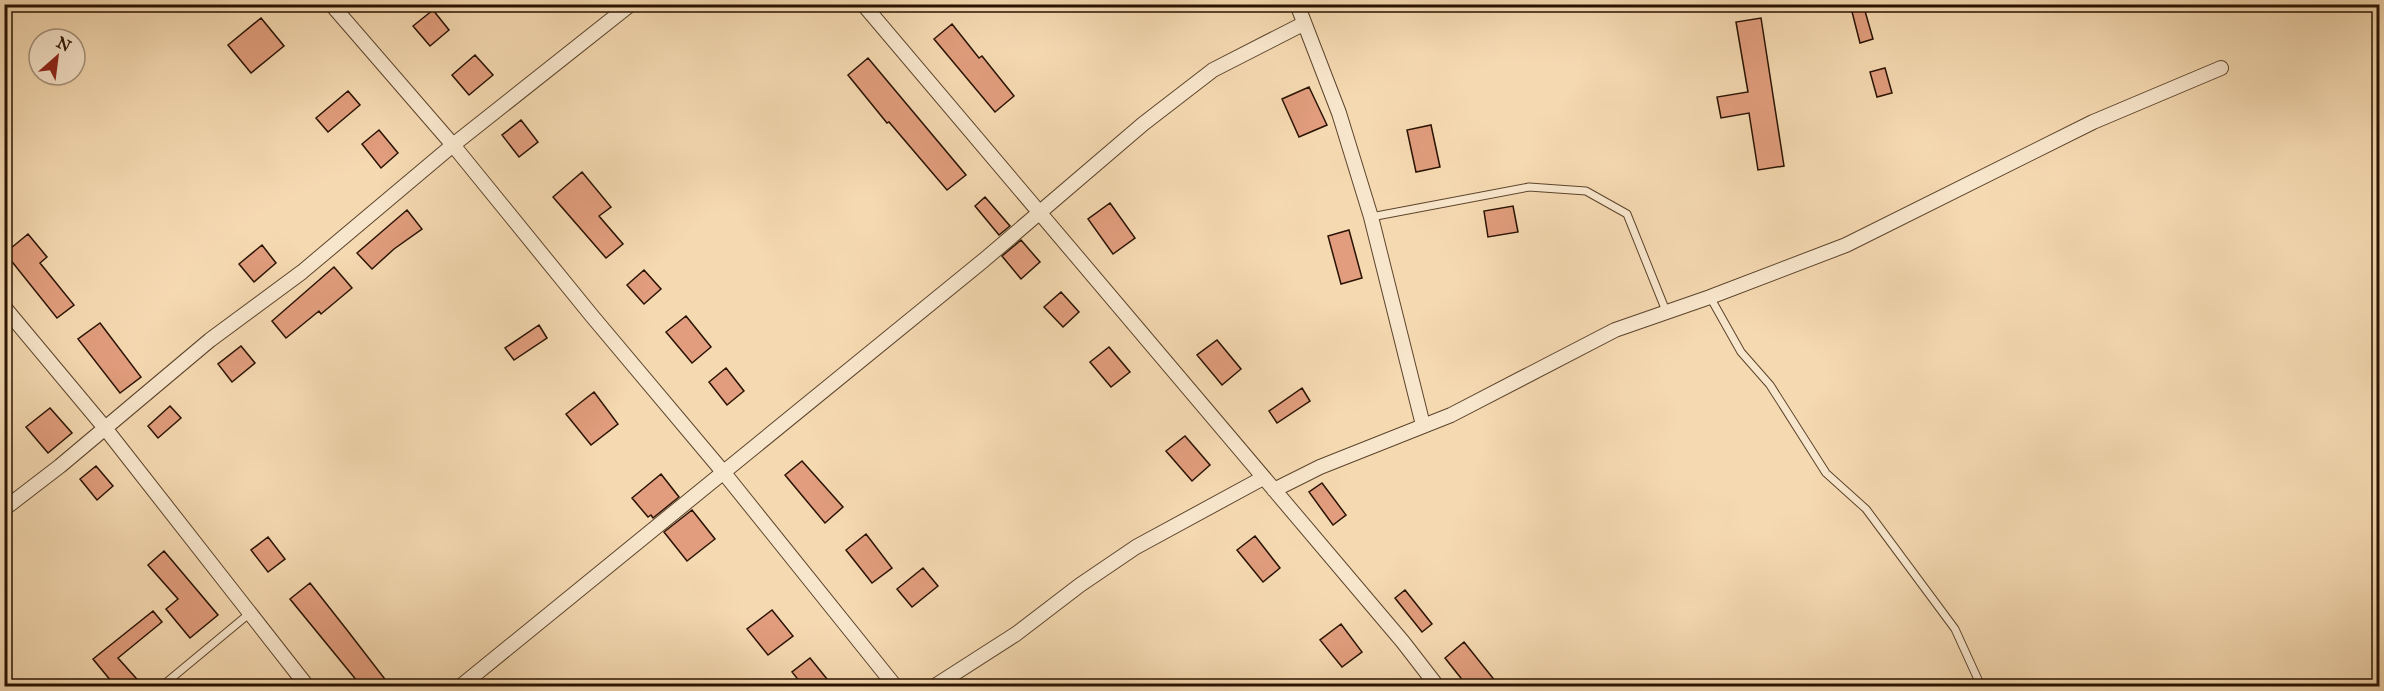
<svg xmlns="http://www.w3.org/2000/svg" width="2384" height="691" font-family="'IM FELL Great Primer',serif">
	<style>
		.building { fill: #e19d7d; stroke: #291300; stroke-width: 1.5 }
		.lines { fill: none; stroke-linecap: round; stroke-linejoin: round }
		.service-casing { stroke: #5c442c; stroke-width: 9 }
		.minor-casing { stroke: #5c442c; stroke-width: 16 }
		.service { stroke: #f8e6cc; stroke-width: 7 }
		.minor { stroke: #f8e6cc; stroke-width: 14 }
	</style>
	<rect width="100%" height="100%" fill="#f5d9b1"/>
	<filter id="stains"><feTurbulence type="fractalNoise" baseFrequency=".00333" numOctaves="4"/><feColorMatrix values="0 0 0 0 .2 0 0 0 0 .09 0 0 0 0 .02 0 0 0 .5 -.17"/></filter>
	<radialGradient id="worn" r=".72"><stop offset=".6" stop-color="#630" stop-opacity="0"/><stop offset="1" stop-color="#630" stop-opacity=".3"/></radialGradient>
	<path class="building" d="M1850,4H1863L1873,39L1860,43Z
		M433,10L449,30L430,46L413,26Z
		M261,18L284,46L251,73L228,45Z
		M1761,18L1784,166L1758,170L1749,113L1721,118L1717,97L1748,92L1736,22Z
		M952,24L979,58L982,56L1014,96L995,112L934,39Z
		M475,55L493,75L469,95L452,75Z
		M868,58L966,175L947,190L889,122L887,123L848,75Z
		M1885,68L1892,93L1877,97L1870,72Z
		M1309,87L1327,125L1299,137L1282,99Z
		M348,91L360,105L328,132L316,118Z
		M521,120L538,142L519,157L502,135Z
		M1431,125L1440,167L1416,172L1407,130Z
		M379,130L398,153L381,168L362,144Z
		M582,172L611,207L599,216L623,244L606,258L553,197Z
		M985,197L1010,226L999,235L975,206Z
		M1110,203L1135,238L1113,254L1088,219Z
		M1513,206L1518,232L1488,237L1484,211Z
		M407,210L422,229L394,249L372,269L357,253Z
		M1349,230L1362,278L1341,284L1328,236Z
		M28,234L47,257L40,263L74,305L57,318L5,253Z
		M1021,240L1040,262L1021,279L1002,256Z
		M262,245L276,263L254,282L239,264Z
		M334,267L352,288L321,314L319,311L286,338L272,321Z
		M644,270L661,289L644,304L627,285Z
		M1061,292L1079,312L1063,327L1044,307Z
		M686,316L711,347L692,363L666,332Z
		M100,323L141,377L120,393L78,339Z
		M539,325L547,338L514,360L505,348Z
		M1217,340L1241,369L1222,385L1197,355Z
		M241,346L255,363L232,382L218,364Z
		M1109,347L1130,372L1111,387L1090,362Z
		M726,368L744,391L727,405L709,382Z
		M1302,388L1310,401L1277,423L1269,411Z
		M594,392L618,424L591,445L566,414Z
		M170,406L181,418L158,438L148,426Z
		M50,408L72,433L48,453L26,427Z
		M1185,436L1210,465L1192,481L1166,451Z
		M802,461L843,507L825,523L785,475Z
		M96,466L113,486L97,500L80,479Z
		M661,474L679,497L653,518L651,515L648,517L632,498Z
		M1322,483L1346,515L1333,525L1309,492Z
		M692,510L715,539L687,561L664,532Z
		M866,534L892,568L872,583L846,550Z
		M1255,536L1280,568L1263,582L1237,550Z
		M268,537L285,559L268,572L251,550Z
		M164,551L218,615L190,638L166,609L178,599L148,565Z
		M923,568L938,586L912,607L897,589Z
		M310,583L347,630L391,687H362L290,599Z
		M1405,590L1432,624L1422,632L1395,598Z
		M772,610L793,636L768,655L747,629Z
		M153,611L162,622L118,658L144,687H116L93,659Z
		M1341,624L1362,652L1342,667L1320,640Z
		M1464,642L1500,687H1468L1445,658Z
		M810,658L827,679L818,687H804L792,672Z"/>
	<g class="lines">
		<g class="service-casing">
			<path id="service" d="M1371,217L1529,187L1586,191L1627,214L1666,311
				M1710,297L1741,352L1770,385L1826,473L1866,509L1955,629L1981,686
				M162,686L250,613"/>
		</g>
		<g class="minor-casing">
			<path id="minor" d="M331,4L453,145L592,316L724,473L895,686
				M863,4L1403,642L1437,686
				M1297,4L1339,113L1371,217L1423,425
				M4,307L105,428L307,686
				M1274,490L1320,467L1451,415L1615,330L1710,297L1846,245L2093,122L2221,68
				M4,509L60,466L210,340L302,272L453,145L631,4
				M461,686L984,260L1143,124L1213,70L1303,24
				M935,686L1016,634L1080,585L1136,547L1263,478"/>
		</g>
		<use href="#service" class="service"/>
		<use href="#minor" class="minor"/>
	</g>
	<rect width="2384" height="691" fill="none" stroke="#f5d9b1" stroke-width="24"/>
	<rect x="6" y="6" width="2372" height="679" fill="none" stroke="#291300" stroke-width="3"/>
	<rect x="12" y="12" width="2360" height="667" fill="none" stroke="#291300" stroke-width="1.5"/>
	<g transform="translate(57 57) rotate(28)"><circle r="28" fill="#f8e6cc" stroke="#a5927a" stroke-width="1.5"/>
	<path d="M0-4.5L10 22L0 15L-10 22Z" fill="#8f2418"/>
	<text y="-9" font-size="16" font-weight="bold" text-anchor="middle" fill="#291300">N</text>
	</g>
	<rect width="100%" height="100%" filter="url(#stains)"/>
	<rect width="100%" height="100%" fill="url(#worn)"/>
</svg>
